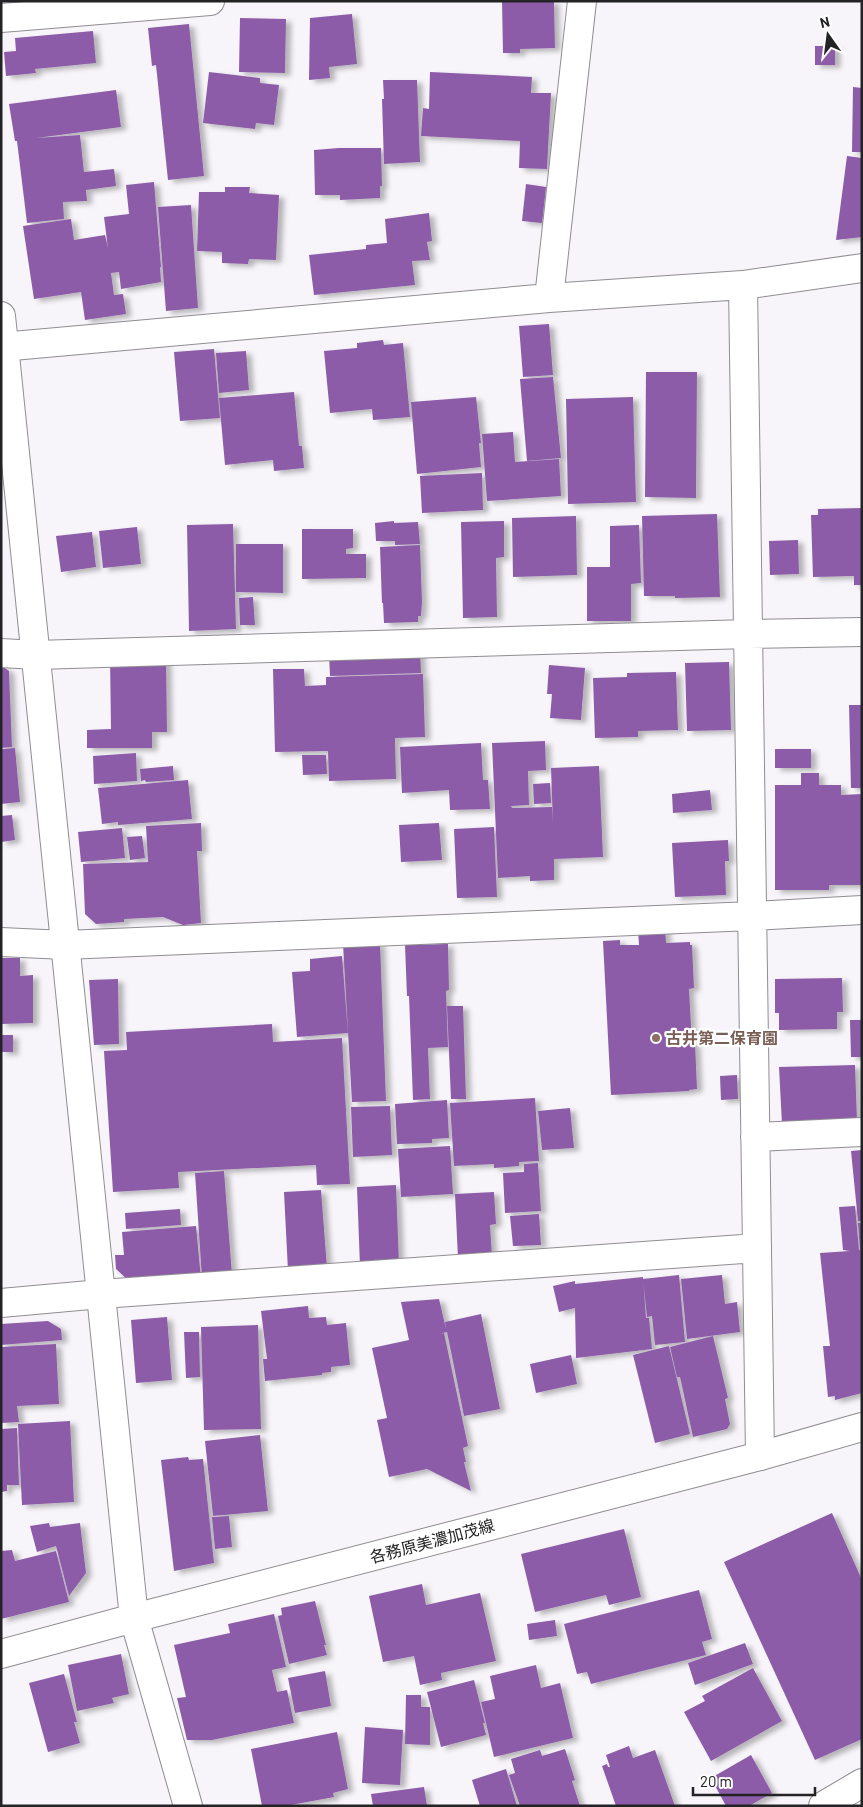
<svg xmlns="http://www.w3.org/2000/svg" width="863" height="1807" font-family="Barlow,'Noto Sans JP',sans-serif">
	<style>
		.building { fill: #8c5ca8; filter: url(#shadow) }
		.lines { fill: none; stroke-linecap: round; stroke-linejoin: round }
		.street-casing { stroke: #908d91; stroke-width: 30 }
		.secondary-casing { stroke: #908d91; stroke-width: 30 }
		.street { stroke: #fff; stroke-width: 28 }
		.secondary { stroke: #fff; stroke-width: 28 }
		.education-dot { fill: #8d6e63; stroke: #fff; stroke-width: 2 }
		.labels { text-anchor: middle; stroke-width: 4.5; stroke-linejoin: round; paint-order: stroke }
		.education-label { font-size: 16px; font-weight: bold; fill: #785e54; stroke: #fff; text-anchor: start }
		.street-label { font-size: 16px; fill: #232224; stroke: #fff }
	</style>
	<defs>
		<filter id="shadow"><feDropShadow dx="5.5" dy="3" stdDeviation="2.5" flood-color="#0004"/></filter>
	</defs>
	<rect width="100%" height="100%" fill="#f7f5f9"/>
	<path class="building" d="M502,1H554L555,48L520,49V53H503Z
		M352,14L357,64L329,67L330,78L309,80L310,18Z
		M240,18L286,19L285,73L239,72Z
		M189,24L204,176L168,180L156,65L152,66L148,28Z
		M93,31L96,63L35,69L36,73L6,76L4,52L16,51L15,38Z
		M815,46H835V65H815Z
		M209,72L260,78V83L279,85L274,125L256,123L255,129L203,123Z
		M430,72L532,77L531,93H551L547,169L519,168L520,141L421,136L423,108L429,109Z
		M383,80H417L420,162L384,164L382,99H384Z
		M853,87L862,88V152H852Z
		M116,90L121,127L36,138L80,135L84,172L114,169L116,186L86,190L87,201L63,202L64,219L27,223L17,141H15L9,104Z
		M339,148H381L382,186H380V198L340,200V195H315L314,150Z
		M847,156L862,158V237L836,240Z
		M154,182L161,267H160L161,282L121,289L119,272L111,273L114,295L123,294L126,314L85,320L81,292L34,299L23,226L71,219L74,240L105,235L108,248L104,217L129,214L126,185Z
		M526,184L546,187L542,223L522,221Z
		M225,187H250L249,193L279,195L276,260L249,259L248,264L222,263V252L197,251L199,192H225Z
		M191,205L198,308L166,311L158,207Z
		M429,213L432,241L427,242L430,260L412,261L415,285L314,295L309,255L366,249V245L387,243L385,219Z
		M549,324L553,375L523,377L519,326Z
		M383,340L384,345L403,343L410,417L373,420L372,409L330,413L324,351L357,348V343Z
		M214,349L220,418L180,421L174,352Z
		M246,351L249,390L219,393L216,353Z
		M646,372H697L696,498L645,497Z
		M553,377L561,458L527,461L520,379Z
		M294,392L299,446H302L304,468L274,471L273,460L225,465L219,398Z
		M476,397L481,443H479L481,467L417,474L411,402Z
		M633,397L636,502L568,504L566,399Z
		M513,432L515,462L559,459L561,496L487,501L482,434Z
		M482,473L483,510L422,513L420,476Z
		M862,508V585H854V576L813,577L811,515H818V509Z
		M717,514L720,597L675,598V596H644L642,516Z
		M576,516L577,575L513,577L512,518Z
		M394,521V523L418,522L420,544L395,545V541H376L375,523Z
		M504,521V557L496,558L497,617L463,618L461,522Z
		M233,524L236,629L189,631L187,525Z
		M639,525L641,583L631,584V621H587V567H610V526Z
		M137,527L141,564L103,568L99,531Z
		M302,529H353V548L346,549V554H366V578L302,579Z
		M92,532L96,567L61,572L56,536Z
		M798,540L799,574L770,575L769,541Z
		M236,544H283V593L236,592Z
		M420,545L422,602L421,616H418V622L384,623L383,603H382L380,547Z
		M253,597L255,625H240L239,598Z
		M420,651L421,673L330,676L329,653Z
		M166,656L167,732H152V748H87V730L111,729L110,657Z
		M729,662L731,730L687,731L685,663Z
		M1,665L9,671L12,747L1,748Z
		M549,665L585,668L581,720L550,718L552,694H547Z
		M273,669H304L305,686L326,685V677L423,674L425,737L395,738L396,779L329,781L328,751L275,752Z
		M676,672L678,730L638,731V737L595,738L593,678L627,677V673Z
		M849,705H862V788H851Z
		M545,741L546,770L528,771L529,805L511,806L512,808L552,807L553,825L551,768L599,766L603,857L554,859V880L530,881V876L498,878L492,743Z
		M481,743L483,780H488L490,809L450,810L449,790L402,793L400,747Z
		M15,748L20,802L1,804V749Z
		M775,749H811V768H775Z
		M136,753L137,781L94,784L93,756Z
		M302,755H326L327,774L303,775Z
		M173,766L174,780L146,782L145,780L141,781L140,769Z
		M801,773H819V785H841V795L862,794V885H829V890H775V785H801Z
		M188,780L192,819L118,825V822L102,824L98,788Z
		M550,783L551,803L534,804L533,784Z
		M710,790L712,810L673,813L672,794Z
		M12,815L15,840L1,842V816Z
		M201,823L202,851H197L201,923L183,925L163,917L124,919V922L96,924L85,914L83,864L148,862L146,826Z
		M439,823L442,860L401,862L399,825Z
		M494,827L497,897L457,898L454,829Z
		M122,828L125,858L81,862L78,832Z
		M142,836L145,858L130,860L127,837Z
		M728,840L729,861H725L726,895L675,897L672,843Z
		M665,928L666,943L690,942V945H692L694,988L689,989L692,1044L695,1043L697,1089L689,1090V1091L611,1095L603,941L620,940V945H639L638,929Z
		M380,943L386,1101L352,1102L343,944Z
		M448,944L449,990L446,991L448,1047L428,1048L430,1099L413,1100L409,996H407L405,945Z
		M342,956L348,1033L297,1037L292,972L310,971V959Z
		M1,958H20V976L33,975V1023L1,1024Z
		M842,978L843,1012H837V1029L779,1030V1013H775V979Z
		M118,979L119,1044L94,1045L89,980Z
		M447,1006H463L466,1099H451Z
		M850,1020H862V1057H851Z
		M272,1024L273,1042L342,1038L350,1184L317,1185L316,1165L178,1172L179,1188L113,1192L104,1051L127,1050L126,1032Z
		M1,1035H13V1052H1Z
		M855,1065L857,1122L782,1124L779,1067Z
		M737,1075L738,1099L721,1100L720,1076Z
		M535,1098L539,1161L519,1162V1166L494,1168V1164L454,1166L450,1103Z
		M447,1100L449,1138L432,1139V1143L397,1144L395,1104Z
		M390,1106L392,1155L353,1157L351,1107Z
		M570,1108L574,1148L542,1150L538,1111Z
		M450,1146L453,1194L401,1197L398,1149Z
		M862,1150V1221H858L851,1151Z
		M538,1163L541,1211L505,1213L503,1173L524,1172V1164Z
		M224,1171L232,1275L202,1278L195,1173Z
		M396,1185L399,1264L360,1266L357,1187Z
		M321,1190L327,1268L288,1271L284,1192Z
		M494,1192L496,1224L490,1225L492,1257L458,1259L455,1194Z
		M855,1206L859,1250H860L858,1223H862V1393L835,1400V1396L828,1397L823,1346H830L820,1253L850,1251L843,1250L839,1207Z
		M180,1209L181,1225L126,1229L125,1213Z
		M539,1214L541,1245L513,1246L510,1216Z
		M196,1226L201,1279L129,1281L116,1269L115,1255H124L122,1232Z
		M679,1275L685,1342L655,1345L652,1316L647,1317L643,1279Z
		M722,1275L725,1304L737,1302L740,1332L687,1339L681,1279Z
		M643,1277L646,1318H649L652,1349L576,1358L575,1308L559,1312L553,1286L575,1281V1284Z
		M439,1299L446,1329L445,1322L481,1314L500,1409L464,1416L447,1332L438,1334L444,1333L468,1446L463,1448L466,1462H464L471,1491L427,1469L389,1477L377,1420L387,1418L372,1348L409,1340L401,1302Z
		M308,1306L309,1318L326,1317L327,1325L346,1323L350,1365L331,1367V1372L322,1373V1375L265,1381L263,1359H267L261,1311Z
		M167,1317L172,1380L136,1383L131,1320Z
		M48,1321L61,1329L62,1340L1,1345V1324Z
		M258,1325L261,1429L204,1430L201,1327Z
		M184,1332H199L200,1377L186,1378Z
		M713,1336L728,1398L725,1399L730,1424L727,1429L693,1437L680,1377H677L670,1347Z
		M56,1344L59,1404L17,1406L19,1422L1,1423V1347Z
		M669,1346L690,1434L655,1443L633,1355Z
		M571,1355L577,1384L536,1393L530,1364Z
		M70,1421L74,1502L22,1505L18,1424Z
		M17,1428L19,1485H7V1491L1,1492V1429Z
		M260,1435L268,1511L213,1516L205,1441Z
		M188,1457L189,1460L203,1459L214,1563L174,1571L161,1460Z
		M832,1513L862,1580V1739L815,1760L724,1562Z
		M229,1516L232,1547L215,1549L212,1517Z
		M49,1523L50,1527L80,1523L86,1573L69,1596L56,1546L37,1552L30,1526Z
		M624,1529L641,1597L609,1605L606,1595L535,1612L521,1554Z
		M12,1550L15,1561L56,1551L69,1602L1,1619V1551Z
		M422,1584L426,1605L480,1593L496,1661L441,1673L442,1680L420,1685L414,1656L383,1662L369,1596Z
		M699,1590L712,1639L702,1642L706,1655L591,1684L587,1672L577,1674L564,1624Z
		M315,1601L326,1645H324L327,1655L289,1664L278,1616L282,1615L281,1608Z
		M274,1614L286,1667L272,1670L277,1692L287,1690L294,1723L212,1740H187L177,1698L186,1697L174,1645L230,1633L228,1624Z
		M555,1620L557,1636L529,1640L527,1624Z
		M745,1643L753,1664L695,1685L688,1663Z
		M121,1654L129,1694L112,1698L114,1703L77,1711L68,1665Z
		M536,1665L541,1688L560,1683L573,1738L494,1757L481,1702L495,1699L490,1676Z
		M753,1668L782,1721L711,1761L684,1712L705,1701L702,1696Z
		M325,1671L331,1706L295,1713L288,1678Z
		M64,1674L77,1722H74L80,1743L48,1752L29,1683Z
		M474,1680L485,1723H483L486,1735L441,1747L427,1692Z
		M406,1695H421V1707H430V1745L405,1744Z
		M365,1727L403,1730L400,1785L362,1783Z
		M337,1732L348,1789L333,1793L334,1797L285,1806H262L251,1749Z
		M629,1746L633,1758L655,1750L675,1806H616L602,1766L607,1764L608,1767H610L606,1755Z
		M565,1749L575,1780L572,1781L580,1806H520L509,1775L515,1773L511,1759L540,1750L542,1756Z
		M751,1755L772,1793L749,1806H726L711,1778Z
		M506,1769L517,1806H480L472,1780Z
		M424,1787L427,1806H373L371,1794Z"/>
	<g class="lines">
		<g class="street-casing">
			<path id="street" d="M1,18L210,1
				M743,285L760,1456
				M549,298L582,1
				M1,347L549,298L743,285L862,268
				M1,653L36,655L748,634L862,632
				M1,942L65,945L752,916L862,910
				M755,1137L862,1132
				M1,1303L101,1294L757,1248
				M134,1618L188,1806"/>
		</g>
		<g class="secondary-casing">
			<path id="secondary" d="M1,316L134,1618
				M1,1654L134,1618L760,1456L862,1427
				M823,1806L862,1783"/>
		</g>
		<use href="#street" class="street"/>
		<use href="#secondary" class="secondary"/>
	</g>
	<circle class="education-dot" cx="656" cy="1038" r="5"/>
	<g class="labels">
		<g class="education-label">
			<text x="666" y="1044">古井第二保育園</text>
		</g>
		<g class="street-label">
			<text transform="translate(432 1541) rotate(-15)" y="6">各務原美濃加茂線</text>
		</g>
	</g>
	<rect width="863" height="1807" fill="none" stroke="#232224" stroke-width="5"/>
	<g transform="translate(828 35) rotate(346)" stroke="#ffffff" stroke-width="4" paint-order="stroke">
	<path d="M0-4L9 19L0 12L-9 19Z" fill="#232224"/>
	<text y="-8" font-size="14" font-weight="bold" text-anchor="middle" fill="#232224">N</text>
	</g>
	<path d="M693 1787v8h122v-8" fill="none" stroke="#232224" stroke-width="2.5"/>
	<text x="700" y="1787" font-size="15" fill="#232224" stroke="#ffffff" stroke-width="4" paint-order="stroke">20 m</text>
</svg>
